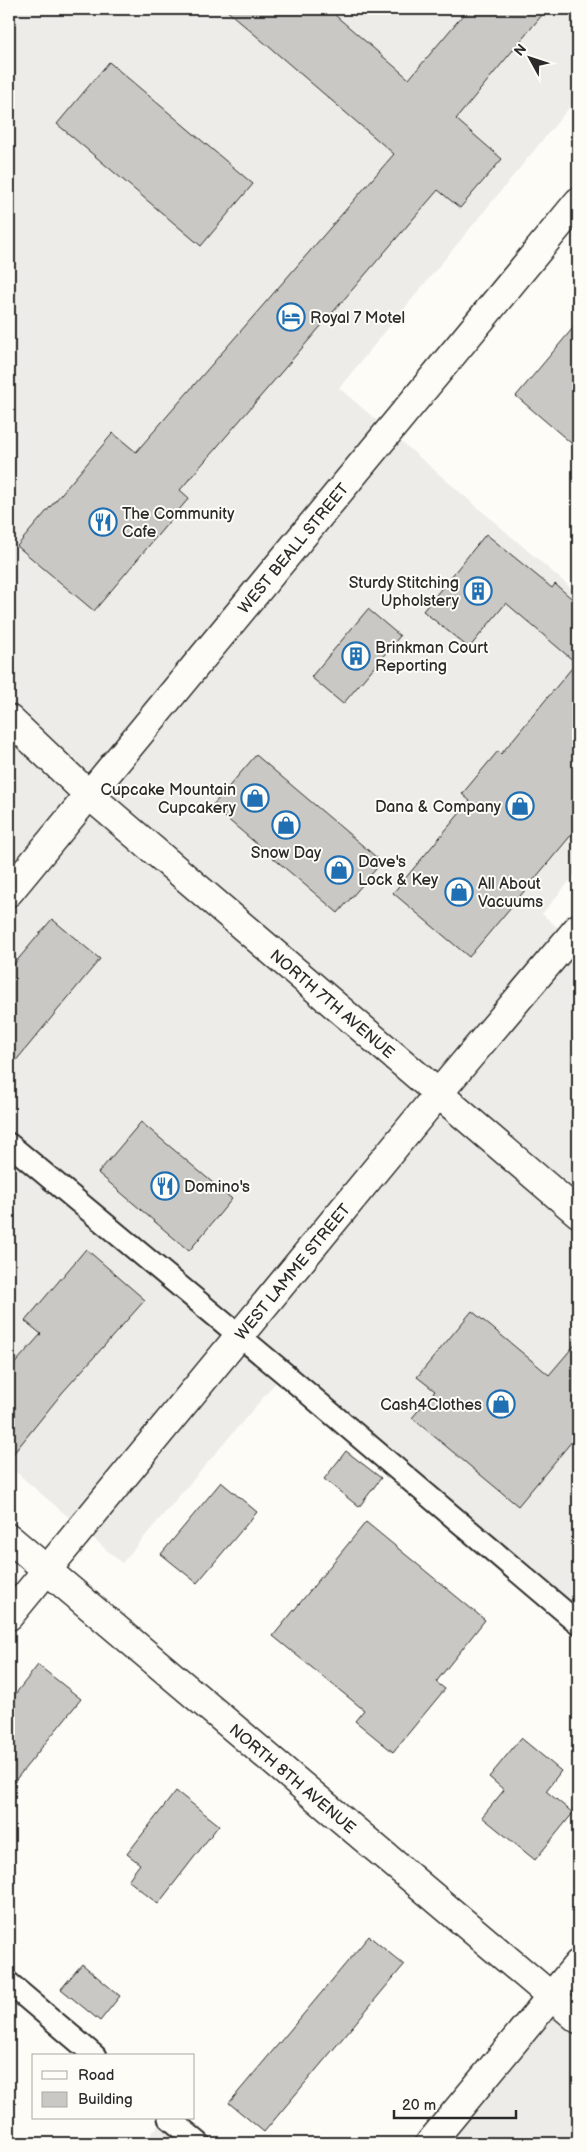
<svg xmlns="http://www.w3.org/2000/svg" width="587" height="2152" font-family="'Balsamiq Sans',sans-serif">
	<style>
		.built { fill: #edece8 }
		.building { fill: #c9c8c4; stroke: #2b2b2b }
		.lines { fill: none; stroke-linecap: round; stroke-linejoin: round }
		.lane-casing { stroke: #2b2b2b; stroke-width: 25 }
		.street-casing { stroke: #2b2b2b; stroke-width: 31 }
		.secondary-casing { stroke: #2b2b2b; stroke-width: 31 }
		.primary-casing { stroke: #2b2b2b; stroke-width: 31 }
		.lane { stroke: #fdfcf7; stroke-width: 21 }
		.street { stroke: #fdfcf7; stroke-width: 28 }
		.secondary { stroke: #fdfcf7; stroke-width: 28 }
		.primary { stroke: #fdfcf7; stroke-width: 28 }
		.labels { text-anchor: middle; stroke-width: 4; stroke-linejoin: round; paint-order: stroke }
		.poi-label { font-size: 16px; fill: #2b2b2b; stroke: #fdfcf7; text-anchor: start }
		.street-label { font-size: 16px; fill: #2b2b2b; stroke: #fdfcf7 }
	</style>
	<rect width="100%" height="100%" fill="#fdfcf7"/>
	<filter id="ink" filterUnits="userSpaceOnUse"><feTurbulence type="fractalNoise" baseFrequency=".02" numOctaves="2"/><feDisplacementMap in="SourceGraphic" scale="10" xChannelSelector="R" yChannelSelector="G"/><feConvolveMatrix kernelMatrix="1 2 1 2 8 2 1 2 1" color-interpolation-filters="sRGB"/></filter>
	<g filter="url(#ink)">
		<path class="built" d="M9,9H578V97L339,388L578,594V871L542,914L578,945V1623L284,1373L122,1563L9,1466Z
			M578,1964V2143H428Z
			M165,2118L199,2143H143Z"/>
		<path class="building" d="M225,9H328L409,79L468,9H547L456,119L502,159L460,208L438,190L180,490L189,498L94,611L17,546L113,433L136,452L394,154Z
			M109,62L253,184L201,246L57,124Z
			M578,322V449L516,396Z
			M486,534L552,588L555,584L578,604V827L469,957L393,893L470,801L462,794L498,751L501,754L576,663L506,603L469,648L423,611Z
			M368,609L400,636L343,704L311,677Z
			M256,755L382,862L338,913L212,806Z
			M52,919L100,959L9,1069V970Z
			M141,1122L232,1199L189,1251L98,1173Z
			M86,1249L145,1300L62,1393L9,1459V1370L41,1334L25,1321Z
			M472,1311L549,1375L578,1341V1434L518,1506L412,1418L435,1391L417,1377Z
			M346,1451L381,1478L359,1507L324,1479Z
			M221,1482L257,1512L197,1583L161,1554Z
			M366,1522L485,1620L436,1682L445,1689L393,1752L355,1721L364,1710L273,1636Z
			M38,1665L81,1699L9,1788V1702Z
			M521,1738L561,1771L546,1791L573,1813L535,1860L482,1817L504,1790L489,1777Z
			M176,1791L219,1825L158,1904L128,1880L140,1864L127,1854Z
			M369,1936L404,1965L264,2132L229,2103Z
			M82,1964L120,1996L100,2021L61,1989Z"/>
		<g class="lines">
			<g class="lane-casing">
				<path id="lane" d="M9,1144L284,1373L578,1623
					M9,1983L95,2056
					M169,2118L199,2143"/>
			</g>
			<g class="street-casing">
				<g id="street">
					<path id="s1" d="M9,892L578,202"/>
					<path id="s2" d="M9,1538L578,2019"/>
					<path id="s3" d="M9,1616L438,1094L578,928"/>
				</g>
			</g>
			<g class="secondary-casing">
				<path id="secondary" d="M430,2143L578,1964"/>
			</g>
			<g class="primary-casing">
				<g id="primary">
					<path id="s4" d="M9,719L89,795L578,1213"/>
				</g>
			</g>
			<use href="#lane" class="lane"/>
			<use href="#street" class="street"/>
			<use href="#secondary" class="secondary"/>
			<use href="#primary" class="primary"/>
		</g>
	</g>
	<defs>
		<g id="hotel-ring" transform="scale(1.4375)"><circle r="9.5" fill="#fdfcf7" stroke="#1f6fb2" stroke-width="1.5"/><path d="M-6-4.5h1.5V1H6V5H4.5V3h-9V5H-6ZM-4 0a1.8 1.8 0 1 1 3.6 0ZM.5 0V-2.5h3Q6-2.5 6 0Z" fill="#1f6fb2"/></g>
		<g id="restaurant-ring" transform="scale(1.4375)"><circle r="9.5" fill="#fdfcf7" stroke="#1f6fb2" stroke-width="1.5"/><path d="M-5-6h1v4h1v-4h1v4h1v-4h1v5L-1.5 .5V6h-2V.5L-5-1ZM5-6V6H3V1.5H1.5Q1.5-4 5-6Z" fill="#1f6fb2"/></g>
		<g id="building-ring" transform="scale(1.4375)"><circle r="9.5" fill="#fdfcf7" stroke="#1f6fb2" stroke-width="1.5"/><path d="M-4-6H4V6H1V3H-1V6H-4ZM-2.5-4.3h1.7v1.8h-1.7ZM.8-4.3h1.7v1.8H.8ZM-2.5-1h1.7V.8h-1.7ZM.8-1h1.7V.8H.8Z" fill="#1f6fb2"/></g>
		<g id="shop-ring" transform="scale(1.4375)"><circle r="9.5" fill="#fdfcf7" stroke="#1f6fb2" stroke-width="1.5"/><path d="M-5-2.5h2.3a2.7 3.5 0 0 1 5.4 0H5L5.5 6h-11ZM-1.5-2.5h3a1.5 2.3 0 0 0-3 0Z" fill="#1f6fb2"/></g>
	</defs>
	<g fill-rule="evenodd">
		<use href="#hotel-ring" x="291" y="317"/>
		<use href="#restaurant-ring" x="103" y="522"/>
		<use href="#building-ring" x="478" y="591"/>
		<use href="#building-ring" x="356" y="656"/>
		<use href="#shop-ring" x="255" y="798"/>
		<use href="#shop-ring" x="520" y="806"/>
		<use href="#shop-ring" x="286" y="825"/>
		<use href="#shop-ring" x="339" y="870"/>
		<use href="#shop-ring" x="459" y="892"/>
		<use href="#restaurant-ring" x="165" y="1186"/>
		<use href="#shop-ring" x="501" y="1404"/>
	</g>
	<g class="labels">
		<g class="poi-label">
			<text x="310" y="323">Royal 7 Motel</text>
			<text x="122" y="519">The Community<tspan x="122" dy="18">Cafe</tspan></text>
			<text x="459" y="588" text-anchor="end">Sturdy Stitching<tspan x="459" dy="18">Upholstery</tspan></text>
			<text x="375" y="653">Brinkman Court<tspan x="375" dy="18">Reporting</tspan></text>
			<text x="236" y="795" text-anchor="end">Cupcake Mountain<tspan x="236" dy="18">Cupcakery</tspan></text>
			<text x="501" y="812" text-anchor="end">Dana &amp; Company</text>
			<text x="286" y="858" text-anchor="middle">Snow Day</text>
			<text x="358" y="867">Dave's<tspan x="358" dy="18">Lock &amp; Key</tspan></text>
			<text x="478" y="889">All About<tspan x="478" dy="18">Vacuums</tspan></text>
			<text x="184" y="1192">Domino's</text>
			<text x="482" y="1410" text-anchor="end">Cash4Clothes</text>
		</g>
		<g class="street-label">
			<text dy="6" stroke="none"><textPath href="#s1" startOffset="446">WEST BEALL STREET</textPath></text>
			<text dy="6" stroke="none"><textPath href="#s4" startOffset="431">NORTH 7TH AVENUE</textPath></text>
			<text dy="6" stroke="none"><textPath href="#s3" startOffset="446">WEST LAMME STREET</textPath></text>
			<text dy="6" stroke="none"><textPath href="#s2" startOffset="372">NORTH 8TH AVENUE</textPath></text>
		</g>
	</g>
	<rect width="587" height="2152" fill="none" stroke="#fdfcf7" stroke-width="30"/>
	<rect x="15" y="15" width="557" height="2122" fill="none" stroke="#2b2b2b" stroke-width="2" filter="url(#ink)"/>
	<rect x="32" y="2054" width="162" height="65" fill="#fdfcf7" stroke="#a9a8a5"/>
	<rect x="42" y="2071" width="25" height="8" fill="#fdfcf7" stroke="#a9a8a5"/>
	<text x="78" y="2080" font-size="15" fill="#2b2b2b">Road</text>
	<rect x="42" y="2092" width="25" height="15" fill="#c9c8c4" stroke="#a9a8a5"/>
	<text x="78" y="2104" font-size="15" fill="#2b2b2b">Building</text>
	<g transform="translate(530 58) rotate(310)" stroke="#fdfcf7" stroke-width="4" paint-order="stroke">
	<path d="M0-4L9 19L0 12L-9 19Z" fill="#2b2b2b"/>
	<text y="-8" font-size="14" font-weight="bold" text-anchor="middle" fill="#2b2b2b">N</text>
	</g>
	<path d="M394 2110v8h122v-8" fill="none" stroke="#2b2b2b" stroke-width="2.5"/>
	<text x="402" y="2110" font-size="15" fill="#2b2b2b" stroke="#fdfcf7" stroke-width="4" paint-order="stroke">20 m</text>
</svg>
